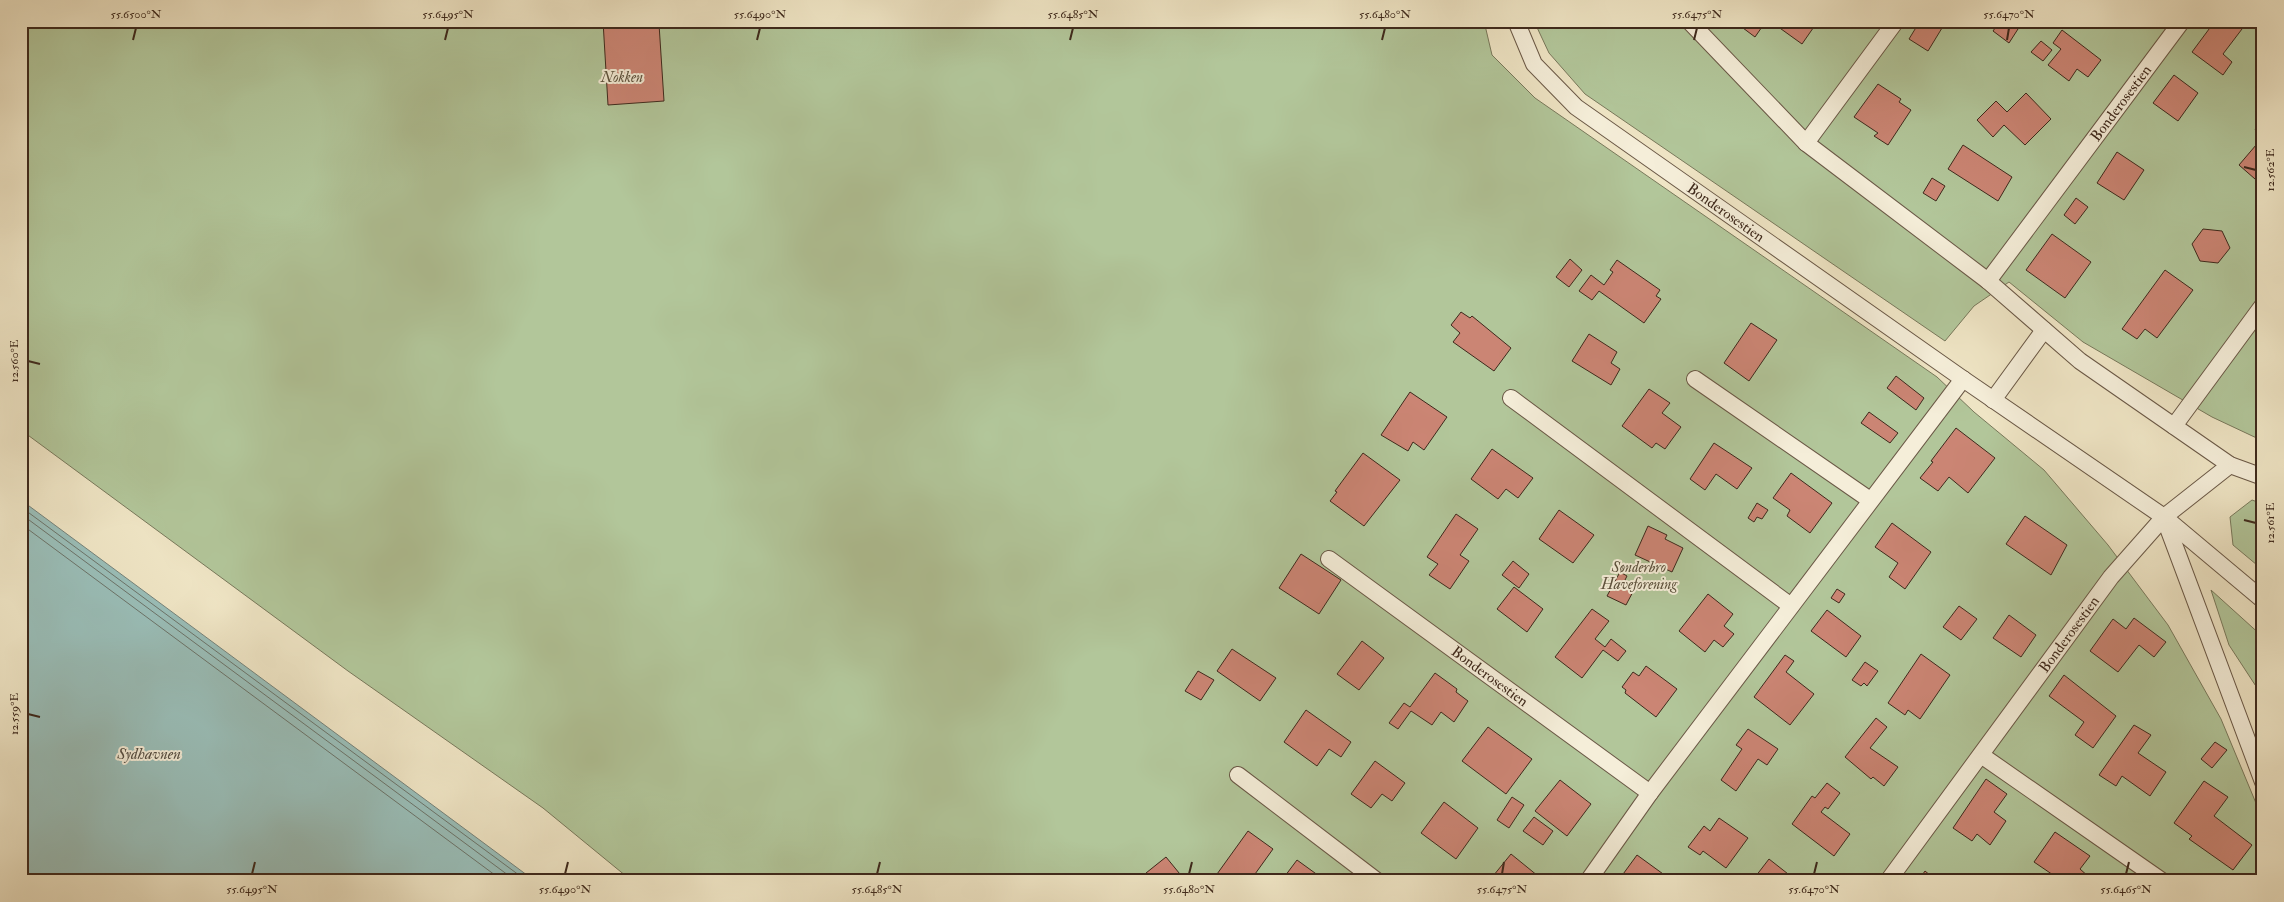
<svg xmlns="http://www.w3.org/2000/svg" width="2284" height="902" font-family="'IM FELL Double Pica',serif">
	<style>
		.green { fill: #b2c69a; stroke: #78785b }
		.water { fill: #9abeb8; stroke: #75827a }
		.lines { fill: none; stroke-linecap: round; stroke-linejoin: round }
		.shore { stroke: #6c746a; stroke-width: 1 }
		.building { fill: #cb8574; stroke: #3e291c }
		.lane-casing { stroke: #6a5846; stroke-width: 18 }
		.lane { stroke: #f5eed9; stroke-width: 16 }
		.ticks { fill: none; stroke: #3e291c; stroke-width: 2 }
		.labels { text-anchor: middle; stroke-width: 4; stroke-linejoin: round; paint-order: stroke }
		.park-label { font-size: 15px; font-style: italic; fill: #5b503c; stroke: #f5eed9 }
		.street-label { font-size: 15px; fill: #3e291c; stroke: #f5eed9 }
		.water-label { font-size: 16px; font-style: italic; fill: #554e43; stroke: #f5eed9 }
		.neatline { fill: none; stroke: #3e291c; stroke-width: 2 }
		.ticks-label { font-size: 12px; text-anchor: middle; fill: #3e291c }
	</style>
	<rect width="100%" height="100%" fill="#efe5c5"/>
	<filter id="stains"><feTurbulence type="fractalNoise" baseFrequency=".004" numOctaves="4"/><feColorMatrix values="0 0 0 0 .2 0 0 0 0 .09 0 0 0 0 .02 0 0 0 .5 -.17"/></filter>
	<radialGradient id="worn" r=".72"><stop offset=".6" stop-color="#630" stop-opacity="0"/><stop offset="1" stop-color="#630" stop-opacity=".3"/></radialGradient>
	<path class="green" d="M21,21H1484L1492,55L1535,98L1937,377L1974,412L2044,470L2108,545L2168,625L2221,719L2263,820V881H632L543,808L348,671L21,430Z
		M1534,21H2263V441L2212,417L2083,342L2009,282L1974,306L1945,341L1585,94L1549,53Z
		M2252,500L2263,504V570L2233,545L2230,517Z
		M2211,590L2263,637V697L2229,645Z"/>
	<path class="water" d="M21,500L535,881H21Z"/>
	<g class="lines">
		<path class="shore" d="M21,507L527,881
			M21,514L516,881
			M21,524L503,881"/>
	</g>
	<path class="building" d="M603,21H626V25L659,24L664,101L608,105Z
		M1748,21H1760L1764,24L1755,37L1743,28Z
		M1770,21H1818L1802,44Z
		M1920,21H1931L1942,28L1928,51L1909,39Z
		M2000,21H2019L2015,27L2018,29L2009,43L1993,31Z
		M2215,21H2232L2242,29L2223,54L2232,62L2223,75L2192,52Z
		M2062,30L2101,60L2088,77L2077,69L2069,81L2048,65L2061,49L2053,43Z
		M2041,41L2052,50L2043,61L2031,52Z
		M2174,75L2198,93L2178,121L2153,103Z
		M1878,84L1901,99L1899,102L1911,110L1888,145L1874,136L1878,133L1854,117Z
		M2026,93L2051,119L2025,145L2004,125L1993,137L1977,120L1996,101L2007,112Z
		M2261,121L2263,122V136L2255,130Z
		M2262,138H2263V186L2239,165Z
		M1963,145L2012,177L1998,201L1948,169Z
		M2117,152L2144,170L2124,200L2097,183Z
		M1932,178L1945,186L1936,201L1923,193Z
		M2076,198L2088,207L2075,224L2064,215Z
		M2203,229L2222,231L2230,248L2218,263L2200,261L2192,244Z
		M2052,234L2091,262L2065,298L2026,270Z
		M1570,259L1582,270L1569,287L1556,277Z
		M1617,260L1660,290L1656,296L1661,299L1644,323L1599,291L1592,300L1579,291L1591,275L1604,285L1613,272L1610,270Z
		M2165,270L2193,290L2157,338L2145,329L2137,339L2122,329Z
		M1461,312L1470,318L1472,316L1511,348L1494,371L1453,342L1460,333L1451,325Z
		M1751,323L1777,340L1749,381L1724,363Z
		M1589,334L1617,352L1611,363L1620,369L1611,385L1572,361Z
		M1896,376L1924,398L1916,410L1887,388Z
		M1649,389L1670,403L1662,413L1681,427L1665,449L1656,443L1652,448L1622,426Z
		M1410,392L1447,417L1424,450L1413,442L1408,451L1381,435Z
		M1869,412L1898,433L1890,443L1861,423Z
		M1956,428L1995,458L1968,493L1949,477L1938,491L1920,478L1933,462L1931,461Z
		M1714,443L1752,468L1737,489L1716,474L1705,490L1690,479Z
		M1492,449L1533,478L1518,498L1506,489L1498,499L1471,479Z
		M1363,453L1400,480L1364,526L1330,501L1337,492L1335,491Z
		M1791,473L1832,503L1810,533L1787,516L1790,510L1773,498Z
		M1757,503L1768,510L1762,519L1757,517L1754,522L1748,518Z
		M1559,510L1594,535L1573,563L1539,539Z
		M1456,514L1478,529L1460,555L1469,561L1450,589L1429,575L1438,564L1427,557Z
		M2025,516L2067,545L2051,575L2006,544Z
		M1892,523L1931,552L1905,589L1889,577L1898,563L1875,547Z
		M1648,526L1667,535L1665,539L1683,548L1672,572L1635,555Z
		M1301,554L1341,580L1319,614L1279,588Z
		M1513,561L1529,574L1519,588L1502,575Z
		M1620,572L1627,576L1625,580L1636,586L1626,605L1607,596Z
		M1514,587L1543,609L1527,632L1497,609Z
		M1837,589L1845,594L1839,603L1831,598Z
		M1708,594L1733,614L1724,626L1734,634L1723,647L1714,640L1705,652L1679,631Z
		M1959,606L1977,619L1961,640L1943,627Z
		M1592,609L1609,621L1595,639L1605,647L1611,639L1626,651L1618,661L1603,650L1582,678L1555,657Z
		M1827,610L1861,636L1846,657L1811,631Z
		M2009,615L2036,635L2021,657L1993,638Z
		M2134,618L2166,642L2154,657L2139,645L2118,672L2090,651L2113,619L2126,629Z
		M1362,641L1384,658L1359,690L1337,674Z
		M1232,649L1276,678L1260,701L1217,671Z
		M1921,654L1950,675L1920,719L1908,710L1905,715L1888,703Z
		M1785,655L1794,661L1786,672L1814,694L1790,725L1754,697Z
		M1865,662L1878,671L1867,686L1864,683L1861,686L1852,680Z
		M1646,666L1677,689L1656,717L1625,693L1626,690L1622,687L1633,672L1639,676Z
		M1198,671L1214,680L1201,700L1185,691Z
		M1435,673L1457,689L1456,692L1468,701L1454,722L1441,712L1432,725L1411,711L1398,729L1389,723L1404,703L1410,707Z
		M2064,675L2116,716L2093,748L2075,735L2084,722L2049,696Z
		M1306,710L1351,742L1341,757L1329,749L1317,766L1284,742Z
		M1876,718L1887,727L1870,748L1898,767L1884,786L1873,777L1871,779L1845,757Z
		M2134,725L2151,735L2138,753L2166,772L2150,796L2122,776L2116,786L2099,775Z
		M1488,727L1532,759L1506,794L1462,761Z
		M1748,729L1778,749L1767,765L1758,759L1736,791L1721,780L1742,749L1736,745Z
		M2215,742L2227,750L2212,768L2201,759Z
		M1375,761L1405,783L1392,801L1382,794L1371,808L1351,794Z
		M1986,779L2007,794L1994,812L2006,821L1990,845L1977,834L1972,841L1953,828Z
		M1560,780L1591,804L1567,836L1535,811Z
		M2204,781L2228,797L2214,816L2252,845L2233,870L2189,839L2192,836L2174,823Z
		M1827,783L1840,793L1828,809L1825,807L1821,812L1850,834L1834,856L1792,824L1812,796L1815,798Z
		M1512,797L1524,805L1509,828L1497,820Z
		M1444,802L1478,828L1456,859L1421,833Z
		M1534,817L1553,831L1543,845L1523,831Z
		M1719,818L1748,838L1726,868L1703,851L1700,855L1688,847L1704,826L1710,831Z
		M1248,831L1273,849L1250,881H1212Z
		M2055,832L2090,856L2080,869L2089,877L2086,881H2062L2034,862Z
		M1511,854L1538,876L1534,881H1489Z
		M1637,855L1670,879L1668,881H1618Z
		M1166,857L1184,879L1182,881H1151L1146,873Z
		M1769,859L1797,881H1752Z
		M1297,860L1326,881L1282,880Z
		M1925,871L1937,881H1918Z"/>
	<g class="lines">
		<g class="lane-casing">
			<g id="lane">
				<path id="s1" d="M1516,21L1534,64L1576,107L1963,379L2164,517L2263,600"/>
				<path d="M1689,21L1806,143L1988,281L2080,361L2230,465L2263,477"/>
				<path d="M1806,143L1896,21"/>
				<path id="s2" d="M1988,281L2182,21"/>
				<path d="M1695,379L1870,500"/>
				<path d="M1511,398L1791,606"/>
				<path d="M1993,400L2044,330"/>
				<path d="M2174,426L2263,305"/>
				<path d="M2165,520L2263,782"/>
				<path id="s3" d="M1329,559L1650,793"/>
				<path d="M1981,755L2162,881"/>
				<path d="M1238,775L1377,881"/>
				<path d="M1588,881L1650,793L1963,379"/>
				<path id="s4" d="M1888,881L2111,577L2164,517L2230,465"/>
			</g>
		</g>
		<use href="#lane" class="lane"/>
	</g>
	<path class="ticks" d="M133,40L136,28M445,40L448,28M757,40L760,28M1070,40L1073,28M1382,40L1385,28M1694,40L1697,28M2007,40L2009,28M2244,167L2256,170M28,361L40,364M2244,520L2256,523M28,714L40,717M252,874L255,862M565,874L568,862M877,874L880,862M1189,874L1192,862M1502,874L1504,862M1814,874L1817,862M2126,874L2129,862"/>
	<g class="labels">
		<g class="park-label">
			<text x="622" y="82">Nokken</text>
			<text x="1639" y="572">Sønderbro<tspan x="1639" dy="17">Haveforening</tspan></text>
		</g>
		<g class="street-label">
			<text dy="5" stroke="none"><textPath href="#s2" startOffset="222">Bonderosestien</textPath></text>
			<text dy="5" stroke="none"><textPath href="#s1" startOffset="290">Bonderosestien</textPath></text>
			<text dy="5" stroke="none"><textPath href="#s4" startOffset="306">Bonderosestien</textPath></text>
			<text dy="5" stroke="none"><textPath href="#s3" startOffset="199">Bonderosestien</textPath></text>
		</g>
		<g class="water-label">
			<text x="149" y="759">Sydhavnen</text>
		</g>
	</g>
	<rect width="2284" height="902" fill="none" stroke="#efe5c5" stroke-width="55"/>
	<rect x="28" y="28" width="2228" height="846" class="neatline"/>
	<g class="ticks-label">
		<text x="136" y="18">55.6500°N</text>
		<text x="448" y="18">55.6495°N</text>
		<text x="760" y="18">55.6490°N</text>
		<text x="1073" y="18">55.6485°N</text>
		<text x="1385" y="18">55.6480°N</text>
		<text x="1697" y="18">55.6475°N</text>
		<text x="2009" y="18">55.6470°N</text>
		<text transform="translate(2270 170) rotate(-90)" y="4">12.562°E</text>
		<text transform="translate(14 361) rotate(-90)" y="4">12.560°E</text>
		<text transform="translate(2270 523) rotate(-90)" y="4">12.561°E</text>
		<text transform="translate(14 714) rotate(-90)" y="4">12.559°E</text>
		<text x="252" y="893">55.6495°N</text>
		<text x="565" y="893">55.6490°N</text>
		<text x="877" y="893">55.6485°N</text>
		<text x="1189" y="893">55.6480°N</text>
		<text x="1502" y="893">55.6475°N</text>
		<text x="1814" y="893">55.6470°N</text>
		<text x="2126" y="893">55.6465°N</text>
	</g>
	<rect width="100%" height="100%" filter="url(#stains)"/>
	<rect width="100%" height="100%" fill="url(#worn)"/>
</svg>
